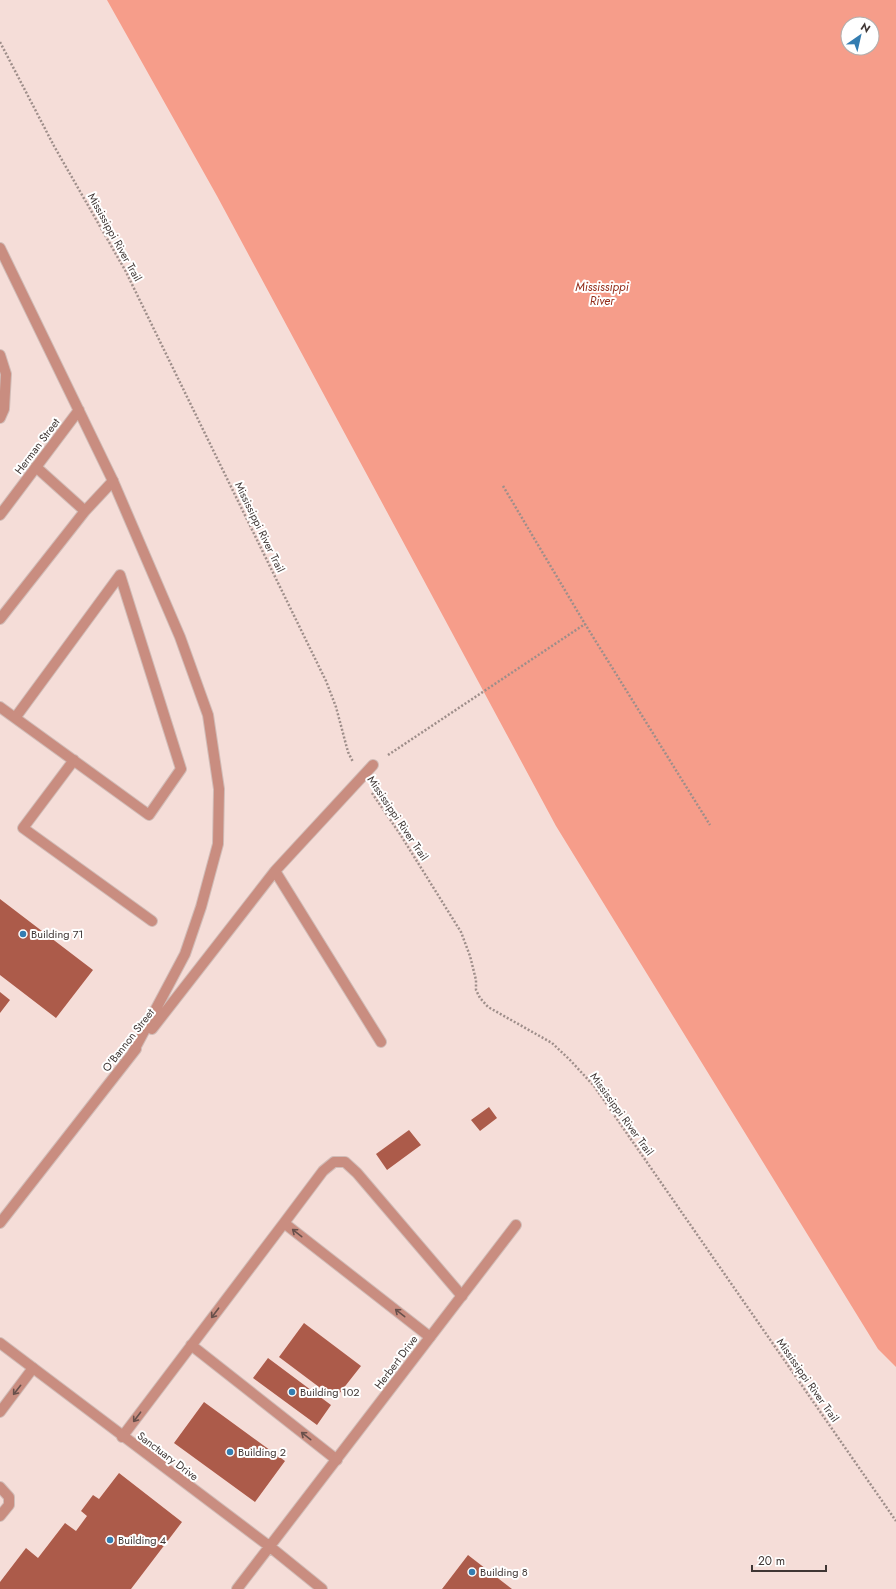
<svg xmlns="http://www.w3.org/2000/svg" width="896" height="1589" font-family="Jost,sans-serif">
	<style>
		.water { fill: #f69d8a; fill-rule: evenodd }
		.building { fill: #ac5b4a }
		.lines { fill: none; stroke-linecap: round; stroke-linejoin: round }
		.service-casing { stroke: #d1bcb7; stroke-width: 12 }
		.minor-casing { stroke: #d1bcb7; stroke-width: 12 }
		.path { stroke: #9e8e8a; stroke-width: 2.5; stroke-dasharray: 2 2; stroke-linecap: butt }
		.service { stroke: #c98d80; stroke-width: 10 }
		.minor { stroke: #c98d80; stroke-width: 10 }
		.oneway { stroke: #68504b }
		.poi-dot { fill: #347db1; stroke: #fff; stroke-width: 1.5 }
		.labels { text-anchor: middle; stroke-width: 4; stroke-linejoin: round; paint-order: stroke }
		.street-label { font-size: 11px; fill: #3f3634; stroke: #fff }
		.poi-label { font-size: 11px; fill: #3f3634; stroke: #fff; text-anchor: start }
		.water-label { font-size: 12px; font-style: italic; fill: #932e1b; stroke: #fff }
	</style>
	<rect width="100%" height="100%" fill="#f5ddd8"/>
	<path class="water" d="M107,0H896V1367L878,1349L556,826L217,196ZM848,24H872V48H848Z"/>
	<path class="building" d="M0,899L93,970L56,1018L0,975Z
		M0,992L10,1000L0,1013Z
		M489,1107L497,1118L480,1131L471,1120Z
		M409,1130L421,1145L387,1170L376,1154Z
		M304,1323L361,1366L335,1399L279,1357Z
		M268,1358L331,1405L317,1425L253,1378Z
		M204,1402L285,1461L255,1502L174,1443Z
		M119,1473L182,1522L131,1589H0V1582L26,1548L38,1558L65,1523L76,1531L87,1516L81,1511L93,1495L99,1499Z
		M468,1555L512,1589H442Z"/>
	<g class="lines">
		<g class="service-casing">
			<path id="service" d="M0,355L6,374L4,409L0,418
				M85,511L113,481
				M0,619L85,511L36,467
				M0,707C50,743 100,779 149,815L181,769L120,575L15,718
				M74,760L23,828L152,921
				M284,1223L323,1171L334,1162H345L357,1173L462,1296
				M191,1345L337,1460
				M0,1412L33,1368
				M122,1437L284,1223L430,1337
				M0,1487L9,1497V1505L0,1516"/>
		</g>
		<g class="minor-casing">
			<path id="minor" d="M0,248L113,481L180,637L208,715L219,789L218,844L201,907L185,954L132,1054
				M0,515L79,410
				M275,871L381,1042
				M152,1029L275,871L373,765
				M0,1223L136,1049
				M0,1343L269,1546L322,1589
				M237,1589L516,1225"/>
		</g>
		<path class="path" d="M0,42L54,146L125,270L326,681L336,707L348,752L353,762
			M503,486L585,624L710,825
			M388,755L585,624
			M372,793L400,834L461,932L470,956L476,980V990L480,998L488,1007L552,1043L570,1060L594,1086L896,1521"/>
		<use href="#service" class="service"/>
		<use href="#minor" class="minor"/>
	</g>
	<defs><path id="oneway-shaft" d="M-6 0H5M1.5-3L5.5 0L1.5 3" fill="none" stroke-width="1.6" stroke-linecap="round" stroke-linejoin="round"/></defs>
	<g class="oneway">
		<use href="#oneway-shaft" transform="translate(297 1233) rotate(-142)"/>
		<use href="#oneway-shaft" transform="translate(215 1313) rotate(127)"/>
		<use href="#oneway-shaft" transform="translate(400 1313) rotate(-142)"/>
		<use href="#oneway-shaft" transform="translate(17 1390) rotate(128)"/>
		<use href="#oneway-shaft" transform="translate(137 1417) rotate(127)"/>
		<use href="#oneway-shaft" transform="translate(306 1436) rotate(-142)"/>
	</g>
	<g class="poi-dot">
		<circle cx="23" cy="934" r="4"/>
		<circle cx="292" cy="1392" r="4"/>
		<circle cx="230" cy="1452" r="4"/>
		<circle cx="110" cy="1540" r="4"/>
		<circle cx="472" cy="1572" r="4"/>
	</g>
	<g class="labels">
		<g class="street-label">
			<text transform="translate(115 237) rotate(61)" y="4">Mississippi River Trail</text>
			<text transform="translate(37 446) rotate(-53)" y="4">Herman Street</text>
			<text transform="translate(260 527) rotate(64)" y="4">Mississippi River Trail</text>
			<text transform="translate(398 818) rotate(56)" y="4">Mississippi River Trail</text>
			<text transform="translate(128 1040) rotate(-52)" y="4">O'Bannon Street</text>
			<text transform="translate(622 1114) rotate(54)" y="4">Mississippi River Trail</text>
			<text transform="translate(396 1362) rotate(-53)" y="4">Herbert Drive</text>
			<text transform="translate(808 1380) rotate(55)" y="4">Mississippi River Trail</text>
			<text transform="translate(168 1456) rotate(37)" y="4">Sanctuary Drive</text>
		</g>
		<g class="poi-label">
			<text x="31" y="938">Building 71</text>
			<text x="300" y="1396">Building 102</text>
			<text x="238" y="1456">Building 2</text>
			<text x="118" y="1544">Building 4</text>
			<text x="480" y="1576">Building 8</text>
		</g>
		<g class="water-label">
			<text x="602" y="291">Mississippi<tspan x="602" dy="14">River</tspan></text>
		</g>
	</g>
	<g transform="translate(860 36) rotate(34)"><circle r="19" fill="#ffffff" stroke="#b2afae"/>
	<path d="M0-3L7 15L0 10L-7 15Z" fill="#347db1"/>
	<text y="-6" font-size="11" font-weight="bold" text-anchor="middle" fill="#3f3634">N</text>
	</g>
	<path d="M752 1565v6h74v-6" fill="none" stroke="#3f3634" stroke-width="2"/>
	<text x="758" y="1565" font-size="12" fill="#3f3634" stroke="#ffffff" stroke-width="3" paint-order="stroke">20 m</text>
</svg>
